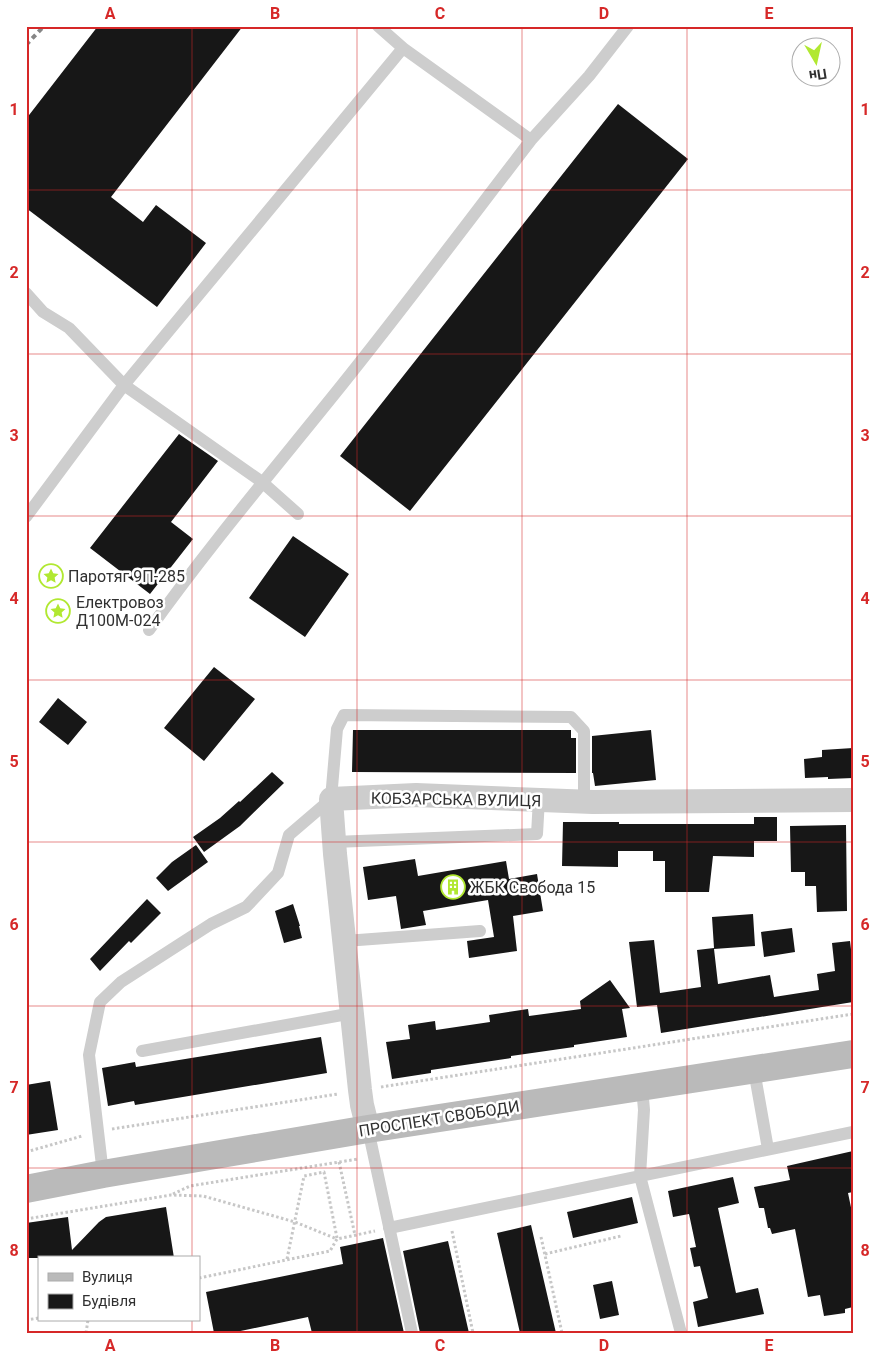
<svg xmlns="http://www.w3.org/2000/svg" width="879" height="1359" font-family="Roboto,sans-serif">
	<style>
		.building { fill: #171717 }
		.lines { fill: none; stroke-linecap: round; stroke-linejoin: round }
		.path { stroke: #c7c7c7; stroke-width: 3; stroke-dasharray: 2.5 2.5; stroke-linecap: butt }
		.service { stroke: #cdcdcd; stroke-width: 12 }
		.minor { stroke: #cdcdcd; stroke-width: 24 }
		.secondary { stroke: #bababa; stroke-width: 28 }
		.rail { stroke: #858585; stroke-width: 4; stroke-dasharray: 5 4; stroke-linecap: butt }
		.grid { fill: none; stroke: #d62828; stroke-width: 1; stroke-opacity: 0.55 }
		.labels { text-anchor: middle; stroke-width: 5; stroke-linejoin: round; paint-order: stroke }
		.poi-label { font-size: 16px; fill: #303030; stroke: #fff; text-anchor: start }
		.street-label { font-size: 16px; fill: #303030; stroke: #fff }
		.neatline { fill: none; stroke: #d62828; stroke-width: 2 }
		.grid-label { font-size: 16px; text-anchor: middle; font-weight: bold; fill: #d62828 }
	</style>
	<rect width="100%" height="100%" fill="#fff"/>
	<path class="building" d="M98,26H243L111,197L143,222L156,205L206,243L157,307L26,208V119Z
		M618,104L688,159L410,511L340,456Z
		M179,434L218,461L171,522L193,539L150,594L90,548Z
		M293,536L349,574L305,637L249,598Z
		M214,667L255,699L204,761L164,728Z
		M58,698L87,722L68,745L39,722Z
		M353,730H571V738H576V773L352,772Z
		M651,730L656,780L595,786L593,773H592V736Z
		M853,748V778L828,779V777L805,778L804,759L822,757V750Z
		M272,772L284,783L240,826L204,852L193,837L220,818L239,801L240,802Z
		M754,817H777V841H754V857L713,856L709,892H665V861H653V851H618V867L562,866L563,822H619V824H754Z
		M846,825L847,911L817,912L816,886H805V872H791L790,826Z
		M196,845L208,862L168,891L156,878L172,862Z
		M415,859L418,876L506,861L509,879L537,874L543,911L513,916L517,951L469,958L467,941L494,937L488,900L423,911L426,925L401,929L396,896L368,900L363,867Z
		M147,899L161,913L131,943L129,941L100,971L90,959Z
		M293,904L300,926H299L302,938L284,943L275,911Z
		M753,914L755,946L714,949L718,984L770,975L774,997L819,990L817,974L835,971L832,943L850,941L853,966V1002L661,1033L657,1005L637,1007L629,942L654,940L660,993L701,987L697,950L714,948L712,917Z
		M792,928L795,952L764,957L761,932Z
		M610,980L630,1008L622,1009L627,1037L574,1045V1047L511,1056V1058L431,1070V1073L392,1079L386,1042L410,1039L408,1025L435,1021L436,1030L490,1022L489,1015L528,1009L529,1016L581,1009L580,1001Z
		M321,1037L327,1073L135,1105L134,1101L108,1106L102,1068L135,1062L136,1067Z
		M50,1081L58,1130L26,1135V1085Z
		M853,1151V1192L848,1193L853,1217V1307L845,1309V1313L824,1316L820,1295L808,1297L795,1229L772,1234L770,1228H768L764,1208H759L754,1187L790,1180L787,1166Z
		M733,1177L739,1203L718,1208L736,1293L758,1288L764,1314L698,1327L693,1302L708,1298L700,1266L694,1267L690,1248L696,1247L689,1214L673,1217L668,1191Z
		M632,1197L638,1223L573,1238L567,1212Z
		M166,1207L174,1258H26V1223L68,1217L72,1250L99,1222L106,1217Z
		M531,1225L556,1333H520L497,1233Z
		M383,1238L404,1333H312L308,1317L231,1333H214L206,1292L343,1264L340,1247Z
		M448,1241L469,1333H420L403,1251Z
		M612,1281L619,1315L600,1319L593,1285Z"/>
	<g class="lines">
		<path class="path" d="M381,1087L853,1014
			M112,1129L338,1094
			M26,1152L82,1136
			M339,1162L355,1235
			M173,1194L190,1186L358,1159
			M26,1219L171,1195L203,1196L295,1222L337,1239
			M452,1231L473,1333
			M541,1237L562,1333
			M545,1254L621,1236
			M287,1259L304,1176L324,1172L337,1238
			M199,1278L330,1251L337,1239L375,1231
			M26,1320L39,1318
			M86,1333L88,1320"/>
		<path class="service" d="M378,26L403,48
			M26,293L43,312L69,328L124,385L262,482L298,514
			M26,517L124,385L403,48L531,140L589,76L628,26
			M149,630C209,546 276,467 341,386C406,305 468,222 531,140
			M334,842L537,834L539,799
			M345,941L480,931
			M142,1051L353,1013
			M754,1070L768,1149
			M642,1087L644,1110L640,1176L681,1333
			M368,1129L412,1333
			M103,1174L89,1055L100,1002L121,982L211,924L246,907L278,873L289,835L331,799L337,729L344,715L571,717L584,731V801
			M389,1228L853,1132"/>
		<path class="minor" d="M368,1129L362,1105L360,1090L335,854L331,799L416,795L593,802L853,800"/>
		<path class="secondary" d="M26,1189L103,1174L368,1129L853,1054"/>
		<path class="rail" d="M26,45L44,26"/>
	</g>
	<path class="grid" d="M192,26V1258M357,26V1333M522,26V1333M687,26V1333M26,190H853M26,354H853M26,516H853M26,680H853M26,842H853M26,1006H853M26,1168H853M192,1320V1333"/>
	<defs>
		<g id="sight-ring" transform="scale(1.25)"><circle r="9.5" fill="#fff" stroke="#b1e831" stroke-width="1.5"/><path d="M0-6L1.8-2.2L6-1.7L2.9 1.2L3.7 5.4L0 3.3L-3.7 5.4L-2.9 1.2L-6-1.7L-1.8-2.2Z" fill="#b1e831"/></g>
		<g id="building-ring" transform="scale(1.25)"><circle r="9.5" fill="#fff" stroke="#b1e831" stroke-width="1.5"/><path d="M-4-6H4V6H1V3H-1V6H-4ZM-2.5-4.3h1.7v1.8h-1.7ZM.8-4.3h1.7v1.8H.8ZM-2.5-1h1.7V.8h-1.7ZM.8-1h1.7V.8H.8Z" fill="#b1e831"/></g>
	</defs>
	<g fill-rule="evenodd">
		<use href="#sight-ring" x="51" y="576"/>
		<use href="#sight-ring" x="58" y="611"/>
		<use href="#building-ring" x="453" y="887"/>
	</g>
	<g class="labels">
		<g class="poi-label">
			<text x="68" y="582">Паротяг 9П-285</text>
			<text x="76" y="608">Електровоз<tspan x="76" dy="18">Д100М-024</tspan></text>
			<text x="470" y="893">ЖБК Свобода 15</text>
		</g>
		<g class="street-label">
			<text transform="translate(456 799) rotate(1)" y="6">КОБЗАРСЬКА ВУЛИЦЯ</text>
			<text transform="translate(439 1118) rotate(-9)" y="6">ПРОСПЕКТ СВОБОДИ</text>
		</g>
	</g>
	<rect width="879" height="1359" fill="none" stroke="#ffffff" stroke-width="55"/>
	<rect x="38" y="1256" width="162" height="65" fill="#ffffff" stroke="#acacac"/>
	<rect x="48" y="1273" width="25" height="8" fill="#bababa" stroke="#acacac"/>
	<text x="82" y="1282" font-size="15" fill="#303030">Вулиця</text>
	<rect x="48" y="1294" width="25" height="15" fill="#171717" stroke="#acacac"/>
	<text x="82" y="1306" font-size="15" fill="#303030">Будівля</text>
	<g transform="translate(816 62) rotate(171)"><circle r="24" fill="#ffffff" stroke="#acacac"/>
	<path d="M0-4L9 19L0 12L-9 19Z" fill="#b1e831"/>
	<text y="-8" font-size="14" font-weight="bold" text-anchor="middle" fill="#303030">Пн</text>
	</g>
	<rect x="28" y="28" width="824" height="1304" class="neatline"/>
	<g class="grid-label">
		<text x="110" y="19">A</text>
		<text x="275" y="19">B</text>
		<text x="440" y="19">C</text>
		<text x="604" y="19">D</text>
		<text x="769" y="19">E</text>
		<text x="14" y="115">1</text>
		<text x="865" y="115">1</text>
		<text x="14" y="278">2</text>
		<text x="865" y="278">2</text>
		<text x="14" y="441">3</text>
		<text x="865" y="441">3</text>
		<text x="14" y="604">4</text>
		<text x="865" y="604">4</text>
		<text x="14" y="767">5</text>
		<text x="865" y="767">5</text>
		<text x="14" y="930">6</text>
		<text x="865" y="930">6</text>
		<text x="14" y="1093">7</text>
		<text x="865" y="1093">7</text>
		<text x="14" y="1256">8</text>
		<text x="865" y="1256">8</text>
		<text x="110" y="1351">A</text>
		<text x="275" y="1351">B</text>
		<text x="440" y="1351">C</text>
		<text x="604" y="1351">D</text>
		<text x="769" y="1351">E</text>
	</g>
</svg>
